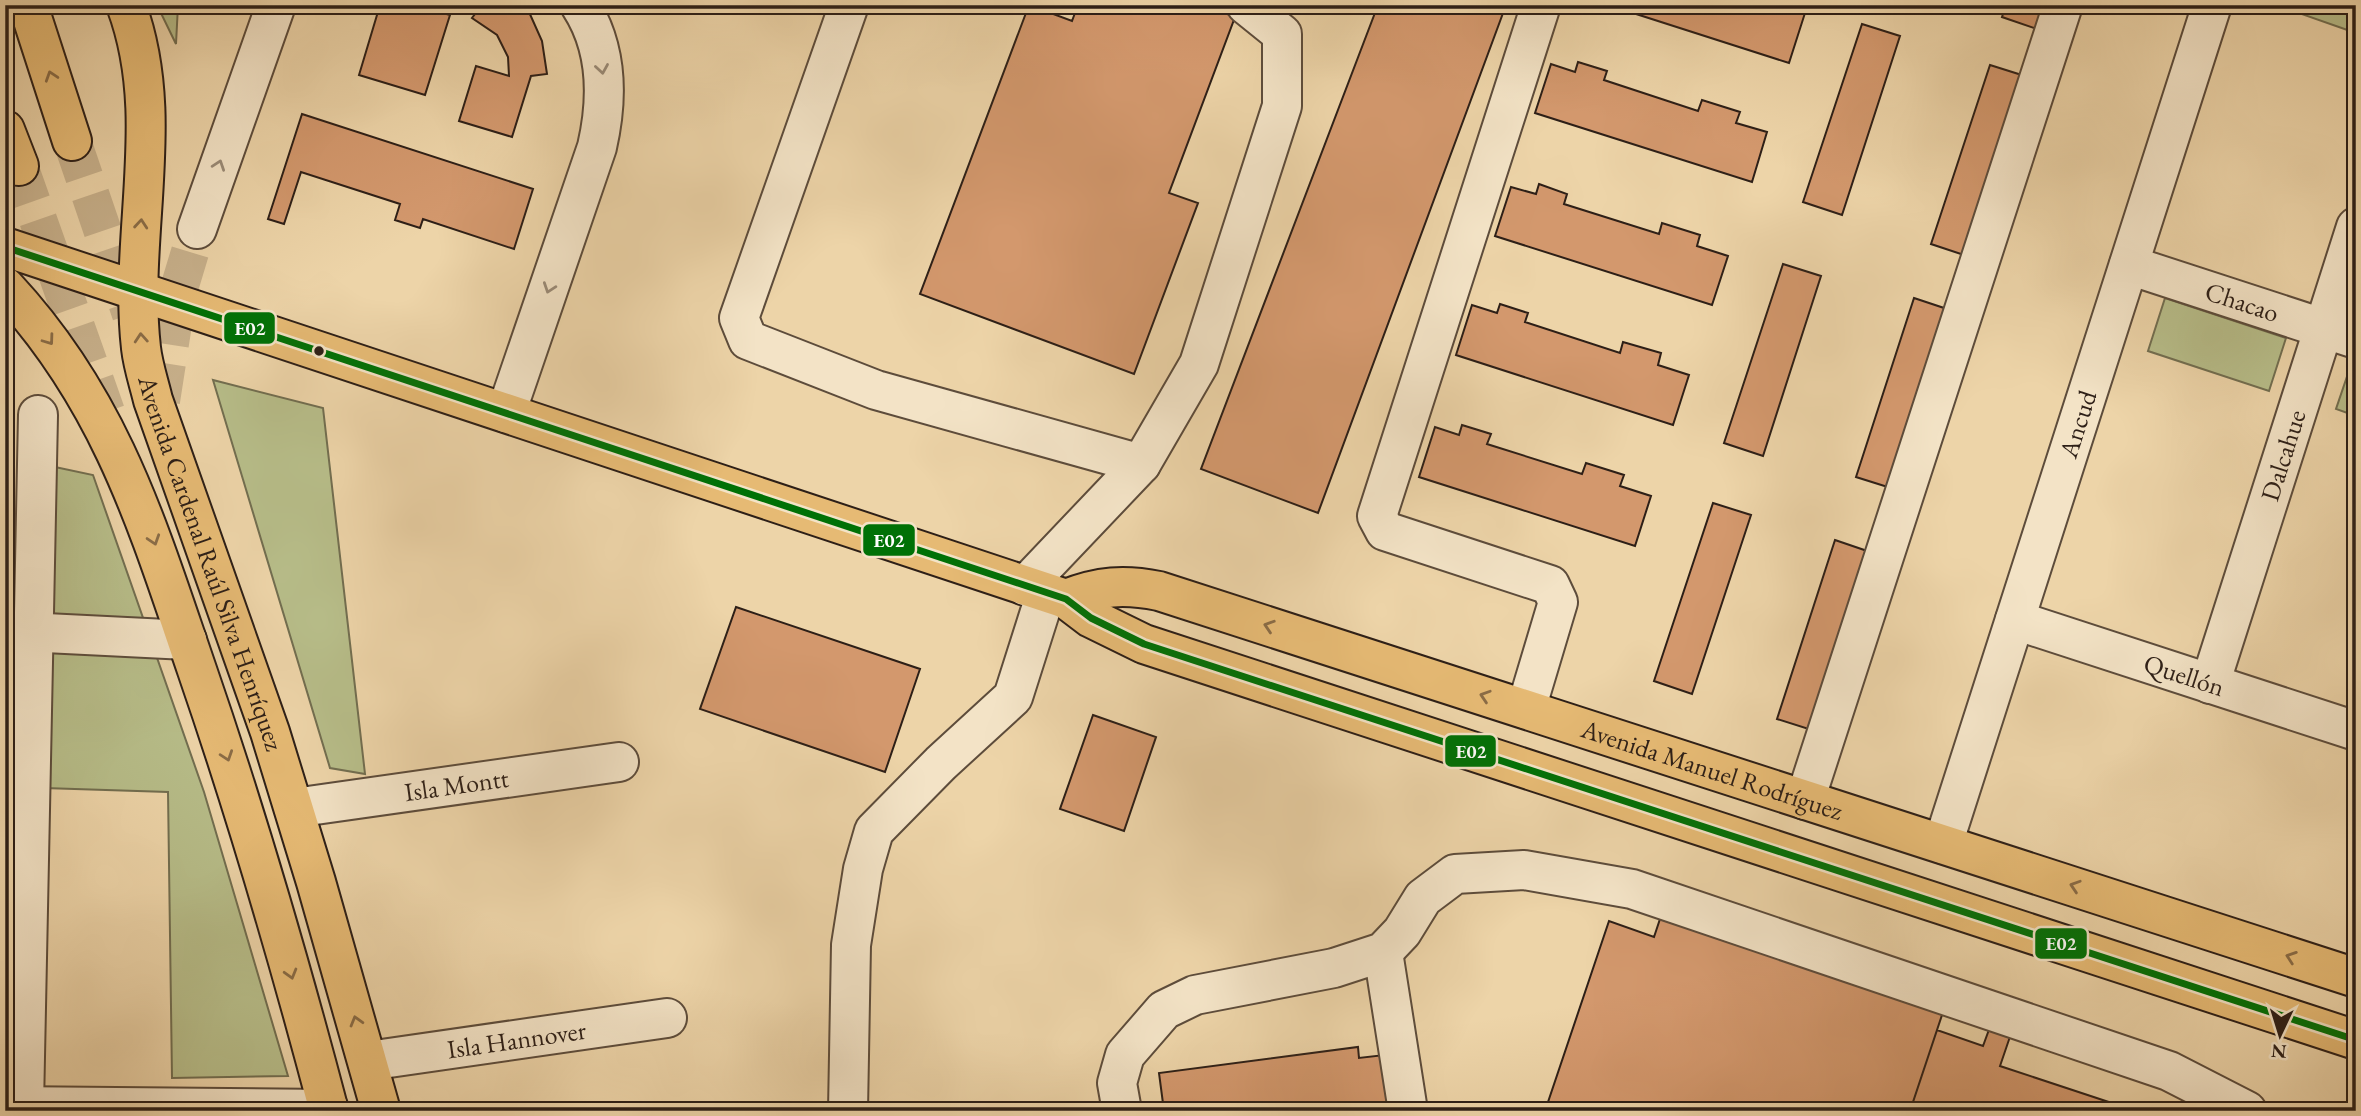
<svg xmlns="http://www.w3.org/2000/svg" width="2361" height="1116" font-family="'EB Garamond',serif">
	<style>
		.green { fill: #b7bd89; stroke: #726e50; stroke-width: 2 }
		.building { fill: #d3986d; stroke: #2d1f17; stroke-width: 2 }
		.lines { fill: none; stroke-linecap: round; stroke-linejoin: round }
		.minor-tunnel { stroke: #c7b08b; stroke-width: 38; stroke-dasharray: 38 19; stroke-linecap: butt }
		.highway-tunnel { stroke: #c7b08b; stroke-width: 38; stroke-dasharray: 38 19; stroke-linecap: butt }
		.minor-casing { stroke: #5d4c3b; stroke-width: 42 }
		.major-casing { stroke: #2d1f17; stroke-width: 42 }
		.highway-casing { stroke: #2d1f17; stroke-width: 42 }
		.minor { stroke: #f3e3c6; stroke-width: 38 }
		.major { stroke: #e6ba74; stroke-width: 38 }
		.highway { stroke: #e6ba74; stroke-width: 38 }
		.bus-1-casing { stroke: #f3e3c6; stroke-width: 12 }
		.bus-1 { stroke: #007106; stroke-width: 7 }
		.oneway { stroke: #9a8b77 }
		.oneway2 { stroke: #8a6c46 }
		.bus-dot { fill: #2d1f17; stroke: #f3e3c6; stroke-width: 2.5 }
		.labels { text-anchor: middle; stroke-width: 5; stroke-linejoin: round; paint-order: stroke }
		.street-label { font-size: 26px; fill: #2d1f17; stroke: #f3e3c6 }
		.line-badge { stroke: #f3e3c6; stroke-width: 2.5 }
		.badge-label { font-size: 19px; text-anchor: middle; font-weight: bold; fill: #fff }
	</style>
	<rect width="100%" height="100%" fill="#edd4a8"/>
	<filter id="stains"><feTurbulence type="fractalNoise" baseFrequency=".00286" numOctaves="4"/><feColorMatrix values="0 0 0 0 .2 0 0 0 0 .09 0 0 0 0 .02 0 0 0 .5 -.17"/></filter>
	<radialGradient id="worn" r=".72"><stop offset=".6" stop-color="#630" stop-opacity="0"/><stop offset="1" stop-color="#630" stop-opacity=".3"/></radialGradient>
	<path class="green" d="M157,5H178L176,44Z
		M2276,5H2356V33Z
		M2165,298L2286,338L2269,391L2148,351Z
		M2354,356L2356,357V416L2336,409Z
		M213,380L323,408L365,774L330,768Z
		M55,467L93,475L204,792L288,1076L172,1078L168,792L44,788Z
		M5,664H10L5,747Z"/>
	<path class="building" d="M380,5H416L450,15L425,95L359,75Z
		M482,5H520L529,12L542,41L547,74L531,76L512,137L459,121L476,66L509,76L508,57L497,35L472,18Z
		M1029,5L1072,21L1078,5H1205L1235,17L1169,193L1198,203L1134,374L920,294Z
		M1378,5H1506L1318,513L1201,469Z
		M1608,5H1781L1805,13L1789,63Z
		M2006,5H2048L2040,30L2002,17Z
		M1862,24L1900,36L1842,215L1803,202Z
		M1578,62L1607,71L1604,80L1698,111L1702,100L1740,112L1736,123L1767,132L1752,182L1535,113L1551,64L1575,72Z
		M1990,65L2028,77L1970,257L1931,244Z
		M302,114L533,189L514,249L423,219L420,228L395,220L400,204L301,172L284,224L268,219Z
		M1539,184L1567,194L1564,204L1659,234L1662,223L1700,235L1697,246L1728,256L1712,305L1495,236L1511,187L1536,194Z
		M1783,264L1821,276L1763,456L1724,443Z
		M1914,298L1953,311L1894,489L1856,477Z
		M1500,304L1528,313L1525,322L1620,353L1623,342L1661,353L1658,365L1689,375L1673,425L1456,355L1472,305L1497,313Z
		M1462,425L1491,434L1487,444L1582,474L1586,463L1624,475L1620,486L1651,496L1635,546L1419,477L1435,427L1459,435Z
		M1713,503L1751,515L1692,694L1654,681Z
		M1835,540L1873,553L1815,731L1777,719Z
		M736,607L920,669L885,772L700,709Z
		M1093,715L1156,737L1124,831L1060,809Z
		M1664,907L1947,1000L1910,1111H1545L1609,921L1654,937Z
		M1994,1016L2015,1022L2000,1066L2136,1111H1910L1937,1030L1983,1046Z
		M1358,1047L1359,1058L1393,1054L1401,1111H1164L1159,1073Z"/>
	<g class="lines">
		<path class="minor-tunnel" d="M161,401L178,292L197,229"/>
		<path class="highway-tunnel" d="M72,141L131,314
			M19,166L106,412"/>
		<g class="minor-casing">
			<g id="minor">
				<path d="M849,5L739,318L748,340L876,390L1141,464"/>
				<path d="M197,229L276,5"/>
				<path id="s1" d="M2129,265L2356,339"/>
				<path d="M506,413L597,147C608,99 608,48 580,5"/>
				<path d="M1025,586L1141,464L1199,364L1282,106V34L1246,5"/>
				<path id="s2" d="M2015,620L2356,731"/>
				<path d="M5,631L187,640"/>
				<path id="s3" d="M2210,684L2356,227"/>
				<path d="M1526,709L1558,602L1550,585L1385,531L1377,516L1541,5"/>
				<path d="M1805,800L2063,5"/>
				<path id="s4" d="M294,808L619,762"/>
				<path id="s5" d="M1943,844L2212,5"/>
				<path d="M1383,952L1408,1111"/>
				<path id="s6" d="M368,1061L667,1018"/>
				<path d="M5,1106L329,1109"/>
				<path d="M24,1106L38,415"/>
				<path d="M848,1111L851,945L863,869L874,831L941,763L1013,697L1046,593"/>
				<path d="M1122,1111L1117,1083L1125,1055L1164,1010L1195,995L1334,968L1383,952L1402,932L1423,898L1455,874L1524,870L1632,889L2169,1071L2247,1111"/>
			</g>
		</g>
		<g class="major-casing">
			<g id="major">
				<path id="s7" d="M126,5C168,117 128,233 141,348C143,366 149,383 153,400L270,732L316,882L381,1111"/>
				<path d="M5,247L1066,599L1091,618L1144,644L2356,1040"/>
				<path d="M5,287C112,402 148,527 197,670C247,815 290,963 329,1111"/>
				<path id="s8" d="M1066,599C1099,586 1124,584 1159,591L2356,978"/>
			</g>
		</g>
		<g class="highway-casing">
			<path id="highway" d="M28,5L72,141
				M5,130L19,166"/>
		</g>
		<use href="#minor" class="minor"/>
		<use href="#major" class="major"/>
		<use href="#highway" class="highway"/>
		<g class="bus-1-casing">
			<path id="bus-1" d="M5,247L1066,599L1091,618L1144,644L2356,1040"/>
		</g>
		<use href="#bus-1" class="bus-1"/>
	</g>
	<defs><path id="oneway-chevron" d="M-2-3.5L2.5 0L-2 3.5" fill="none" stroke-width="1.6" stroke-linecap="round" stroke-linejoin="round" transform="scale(1.75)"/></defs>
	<g class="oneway">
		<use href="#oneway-chevron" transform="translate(602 69) rotate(81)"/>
		<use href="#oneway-chevron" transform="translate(219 165) rotate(-71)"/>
		<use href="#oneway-chevron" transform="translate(549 288) rotate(109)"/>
	</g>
	<g class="oneway2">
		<use href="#oneway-chevron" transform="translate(51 76) rotate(-108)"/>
		<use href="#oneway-chevron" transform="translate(141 224) rotate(-85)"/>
		<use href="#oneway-chevron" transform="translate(141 338) rotate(-94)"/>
		<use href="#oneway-chevron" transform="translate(49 340) rotate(54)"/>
		<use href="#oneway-chevron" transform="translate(154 540) rotate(72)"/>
		<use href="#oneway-chevron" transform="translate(1269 626) rotate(-162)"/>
		<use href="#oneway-chevron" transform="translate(1485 696) rotate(-162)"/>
		<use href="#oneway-chevron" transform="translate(227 756) rotate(71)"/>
		<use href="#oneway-chevron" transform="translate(2075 886) rotate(-162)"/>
		<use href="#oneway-chevron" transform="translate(2291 957) rotate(-161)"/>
		<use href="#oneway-chevron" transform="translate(291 974) rotate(74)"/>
		<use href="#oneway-chevron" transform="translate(356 1021) rotate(-106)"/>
	</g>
	<circle class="bus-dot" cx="319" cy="351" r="6"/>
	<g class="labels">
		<g class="street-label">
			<text dy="9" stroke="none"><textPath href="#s1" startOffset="119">Chacao</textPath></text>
			<text dy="9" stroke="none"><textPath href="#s5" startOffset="441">Ancud</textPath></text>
			<text dy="9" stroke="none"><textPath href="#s3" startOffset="240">Dalcahue</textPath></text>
			<text dy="9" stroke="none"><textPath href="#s7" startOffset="572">Avenida Cardenal Raúl Silva Henríquez</textPath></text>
			<text dy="9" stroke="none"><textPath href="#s2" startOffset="178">Quellón</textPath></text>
			<text dy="9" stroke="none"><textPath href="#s8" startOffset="676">Avenida Manuel Rodríguez</textPath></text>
			<text dy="9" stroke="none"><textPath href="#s4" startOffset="164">Isla Montt</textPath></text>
			<text dy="9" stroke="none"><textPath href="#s6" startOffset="150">Isla Hannover</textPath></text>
		</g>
	</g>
	<g class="line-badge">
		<rect x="223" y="311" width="53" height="34" rx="7" fill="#007106"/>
		<rect x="862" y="523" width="54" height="34" rx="7" fill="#007106"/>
		<rect x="1444" y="734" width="53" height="34" rx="7" fill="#007106"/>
		<rect x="2034" y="927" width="54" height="33" rx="7" fill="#007106"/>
	</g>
	<g class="badge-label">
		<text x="250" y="335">E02</text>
		<text x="889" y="547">E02</text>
		<text x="1471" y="758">E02</text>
		<text x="2061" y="950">E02</text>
	</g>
	<rect width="2361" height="1116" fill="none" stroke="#edd4a8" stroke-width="28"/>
	<rect x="7" y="7" width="2347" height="1102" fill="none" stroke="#2d1f17" stroke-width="3.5"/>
	<rect x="14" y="14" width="2333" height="1088" fill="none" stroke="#2d1f17" stroke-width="2"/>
	<g transform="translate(2280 1035) rotate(184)" stroke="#f3e3c6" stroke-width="5" paint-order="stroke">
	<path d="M0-5L12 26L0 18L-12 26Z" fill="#2d1f17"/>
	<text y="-10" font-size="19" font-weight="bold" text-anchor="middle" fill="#2d1f17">N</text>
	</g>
	<rect width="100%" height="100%" filter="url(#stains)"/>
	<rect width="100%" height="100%" fill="url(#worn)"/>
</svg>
